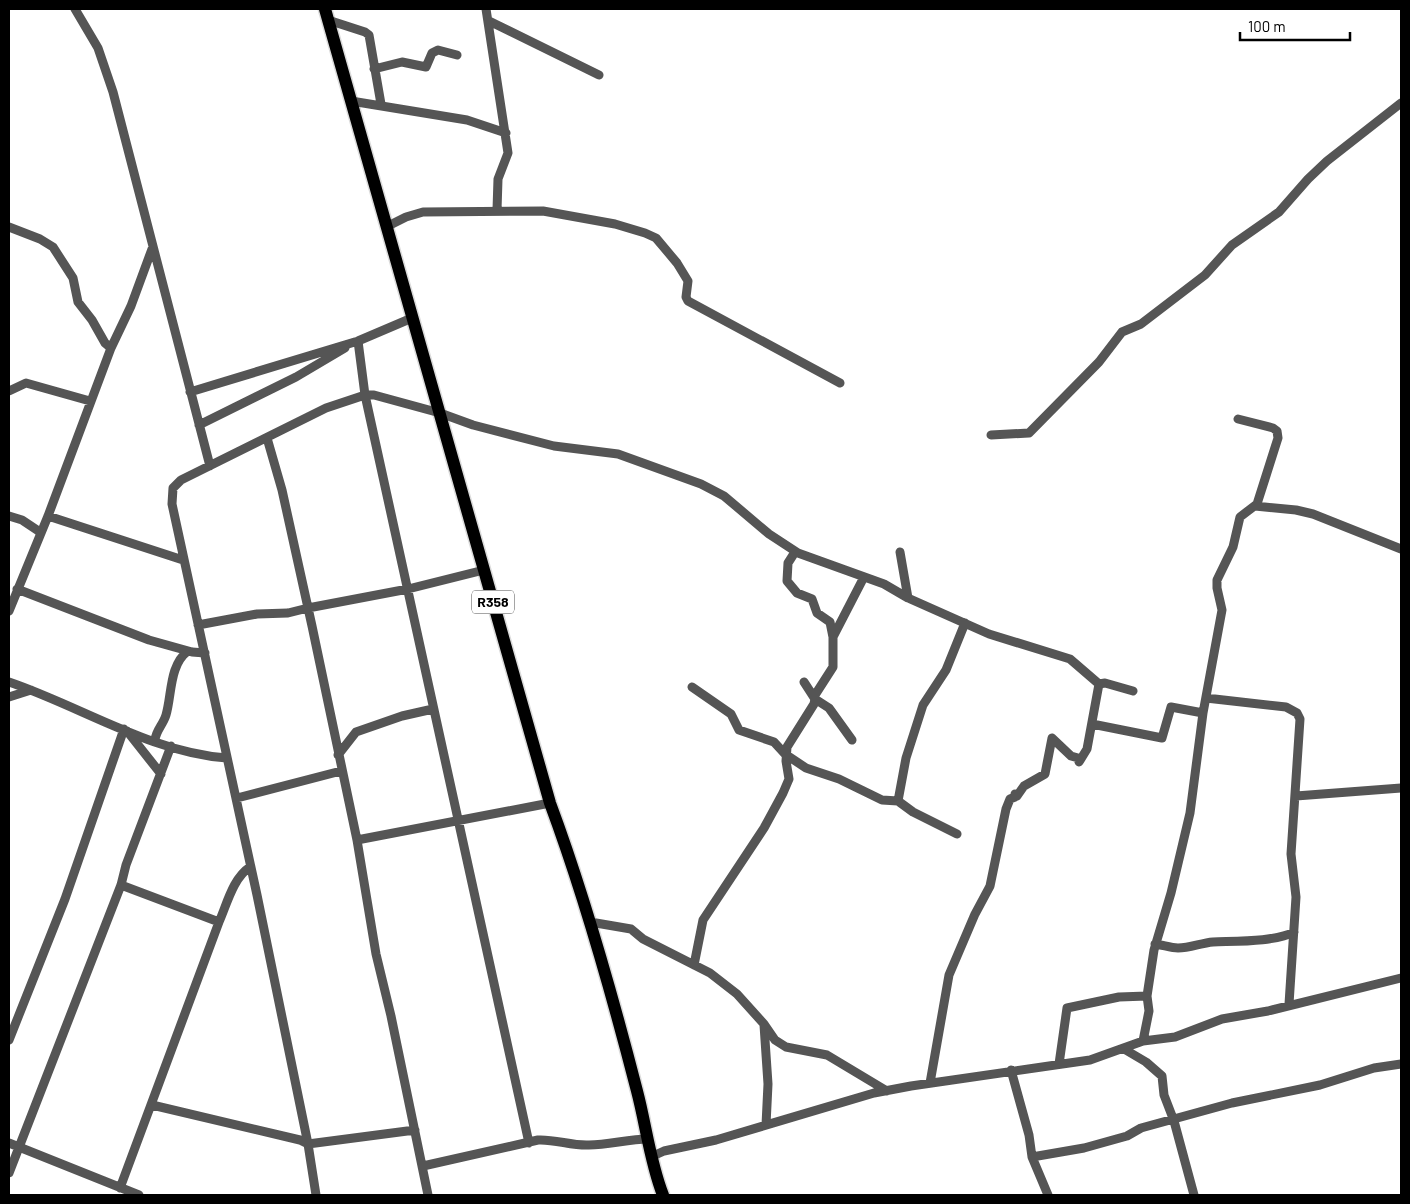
<svg xmlns="http://www.w3.org/2000/svg" width="1410" height="1204" font-family="Barlow,sans-serif">
	<style>
		.lines { fill: none; stroke-linecap: round; stroke-linejoin: round }
		.primary-casing { stroke: #dbdbdb; stroke-width: 15 }
		.street { stroke: #555; stroke-width: 9 }
		.primary { stroke: #000; stroke-width: 12 }
		.labels { text-anchor: middle; stroke-width: 4; stroke-linejoin: round; paint-order: stroke }
		.shield { fill: #fff; stroke: #4c4c4c; stroke-width: 1 }
		.shield-label { font-size: 14px; font-weight: bold; fill: #000 }
	</style>
	<rect width="100%" height="100%" fill="#fff"/>
	<g class="lines">
		<g class="primary-casing">
			<path id="primary" d="M325,9L550,803C585,897 612,994 637,1091C646,1125 650,1162 663,1195"/>
		</g>
		<path class="street" d="M75,9L98,48L113,92L210,466
			M486,9L508,153L498,179L497,210
			M328,20L365,32L369,35L381,104
			M489,21L599,75
			M374,69L402,62L426,67L432,53L438,50L457,55
			M351,101L467,120L506,133
			M388,226L406,217L423,212L543,211L615,224L645,233L656,238L677,263L688,281L686,297L688,301L840,383
			M9,227L40,239L53,247L73,278L78,302L92,320L105,343L111,348
			M358,341L365,395L529,1143
			M9,391L26,383L90,401
			M190,392L358,341L412,318
			M199,425L296,377L345,348
			M991,435L1029,433L1099,362L1122,332L1141,324L1205,275L1232,245L1279,212L1308,179L1327,161L1401,103
			M267,438L282,490L312,626L357,840L376,954L391,1016L428,1195
			M1255,506L1296,510L1313,514L1401,549
			M9,516L22,520L40,532
			M48,516L183,560
			M795,552L788,563L787,581L797,593L812,599L817,613L830,622L833,637
			M900,552L908,598
			M17,589L149,640L192,652L205,653
			M9,611L48,516L111,348L131,306L152,249
			M198,625L257,614L288,613L308,608L408,589L484,570
			M9,682C80,706 152,753 227,758
			M692,687L731,714L739,730L774,742L785,754L806,768L839,779L882,800L898,801
			M815,695L833,667V637L864,577
			M9,697L31,690
			M1206,698L1286,707L1297,713L1300,719L1291,854L1296,897L1289,1004
			M815,699L829,708L852,740
			M1092,724L1162,738L1171,707L1203,713
			M127,731L161,774
			M155,740C156,730 163,725 166,715C172,695 169,665 188,651
			M338,755L356,732L402,716L433,709
			M1296,796L1401,788
			M237,798L341,771
			M957,834L913,812L898,801L906,758L923,705L946,670L965,623
			M357,840L550,803
			M121,885L219,922
			M590,924L596,923L631,929L643,939L710,973L737,994L764,1024L775,1040L786,1047L827,1055L887,1091
			M1155,944C1163,945 1171,948 1178,948C1190,948 1201,943 1213,942C1235,941 1275,942 1294,932
			M694,965L703,920L764,828L783,793L789,779L786,761L787,747L814,704L815,699L804,682
			M764,1025L768,1084L766,1125
			M9,1040L65,899L124,729
			M1143,1041L1149,1011L1147,996L1154,950L1171,893L1190,813L1203,713L1222,610L1217,588V580L1233,547L1240,517L1257,504L1278,438L1277,431L1273,428L1238,419
			M1124,1049L1146,1062L1162,1076L1164,1095L1174,1121L1194,1195
			M1059,1064L1067,1008L1119,997L1147,996
			M1011,1070L1029,1135L1032,1157L1048,1195
			M930,1083L949,975L975,914L990,886L1006,809L1010,799L1015,797V794L1017,796L1024,786L1045,774L1052,738L1071,756L1078,758L1079,762L1087,749L1099,684
			M152,1105L300,1140L308,1144L415,1130
			M9,1143L139,1195
			M653,1156L664,1151L716,1140L874,1093L911,1086L1090,1060L1143,1041L1175,1037L1222,1019L1268,1011L1401,978
			M1032,1157L1084,1148L1127,1136L1141,1128L1232,1103L1320,1085L1374,1068L1401,1064
			M423,1166L538,1140C555,1139 572,1146 589,1145C609,1145 628,1139 648,1139
			M9,1173L121,885L126,865L171,746
			M120,1188L219,922C227,904 233,878 250,867
			M316,1195L308,1144L257,895L172,504L173,488L181,480L326,408L365,395H374L440,413L473,425L554,446L618,454L701,484L724,496L769,534L798,553L884,584L908,598L989,634L1070,659L1099,684L1105,683L1133,691"/>
		<use href="#primary" class="primary"/>
	</g>
	<g class="labels">
		<rect class="shield" x="472" y="590.5" width="42" height="23" rx="4"/>
		<g class="shield-label">
			<text x="493" y="607">R358</text>
		</g>
	</g>
	<rect width="1410" height="1204" fill="none" stroke="#000000" stroke-width="20"/>
	<path d="M1240 32v8h110v-8" fill="none" stroke="#000000" stroke-width="2.5"/>
	<text x="1248" y="32" font-size="15" fill="#000000" stroke="#ffffff" stroke-width="4" paint-order="stroke">100 m</text>
</svg>
